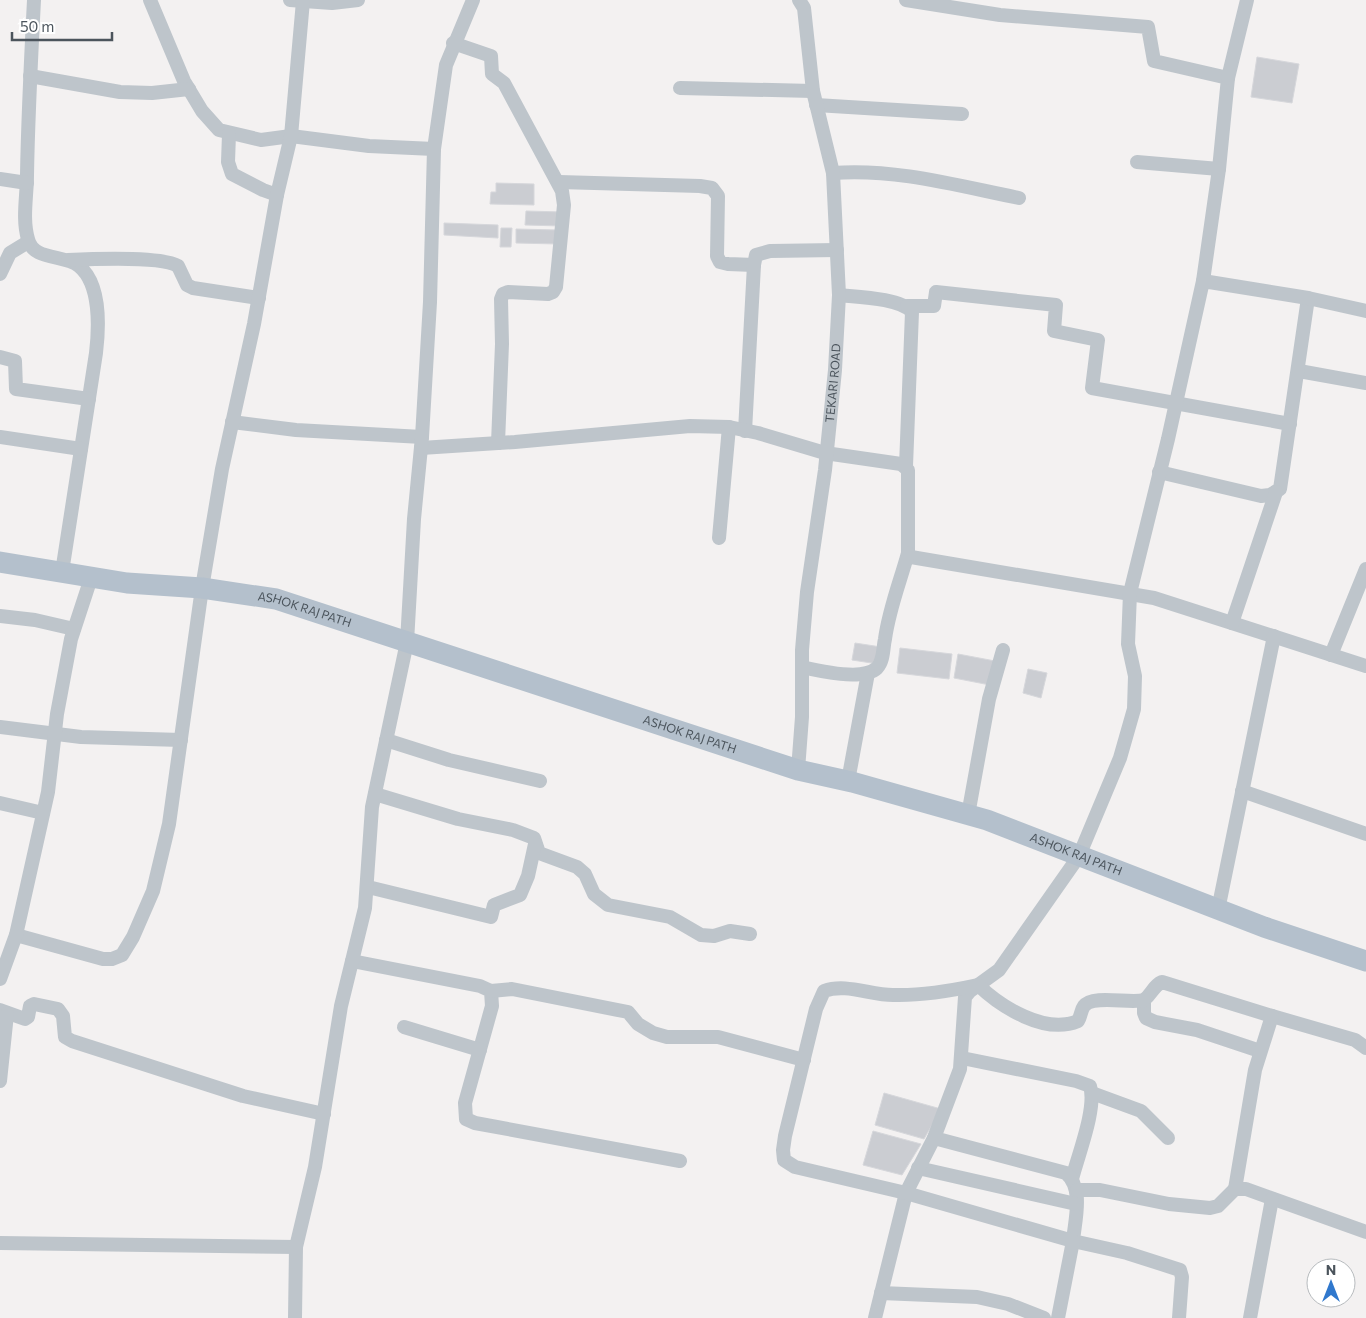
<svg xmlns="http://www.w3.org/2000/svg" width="1366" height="1318" font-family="Commissioner,sans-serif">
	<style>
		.building { fill: #cbcdd2; stroke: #d6d7db }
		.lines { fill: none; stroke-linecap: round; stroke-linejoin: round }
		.street { stroke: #bec5cb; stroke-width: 14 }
		.primary { stroke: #b4c0cc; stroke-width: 21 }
		.labels { text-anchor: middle; stroke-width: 4.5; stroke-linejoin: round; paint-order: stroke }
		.street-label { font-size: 12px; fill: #4b545c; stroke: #fff }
	</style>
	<rect width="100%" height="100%" fill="#f3f1f1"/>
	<path class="building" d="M1257,57L1299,64L1292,103L1251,97Z
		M496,183L534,184V205L490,204L491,192H496Z
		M526,211L562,212V226L525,225Z
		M444,223L498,225V238L444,235Z
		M501,228H512L511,247H500Z
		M516,229L558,230V244L516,243Z
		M855,643L881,647L878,664L852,660Z
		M900,648L952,654L949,679L897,673Z
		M958,654L995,661L990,685L954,678Z
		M1028,669L1047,673L1041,698L1023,693Z
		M884,1093L941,1109L924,1139L875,1125Z
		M873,1131L921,1144L902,1175L863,1165Z"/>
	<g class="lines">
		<g class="street">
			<path d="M34,0C31,58 28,116 27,175C27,196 22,219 28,239C33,261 64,254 79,266C101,284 99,328 96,353L62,572"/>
			<path d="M150,0L184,81L202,111L219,130L261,140L291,136L369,146L434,149"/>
			<path d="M290,0L332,3L358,0"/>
			<path d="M906,0L1000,15L1148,27L1154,61L1228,78L1219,169L1203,281"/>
			<path d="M453,43L491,56L492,74L504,83L562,191L564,205L556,287L553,292L548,294L508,292L503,294L501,299L502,344L498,443"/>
			<path d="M30,76L120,92L152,93L189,89"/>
			<path d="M1228,78L1247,0"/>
			<path d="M680,88L813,91"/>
			<path d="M816,105L962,114"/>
			<path d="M229,134L228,162L232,174L263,190L277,195"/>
			<path d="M1137,162L1219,169"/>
			<path d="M833,173C895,168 959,186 1019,198"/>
			<path d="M0,179L27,183"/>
			<path d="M559,182L700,186L712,188L718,196L717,256L720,262L728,264L754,265"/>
			<path d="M68,260C90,259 162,256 178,266L187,285L193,288L259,298"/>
			<path d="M0,274L10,253L28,242"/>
			<path d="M839,295C858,297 900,298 912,312L906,466"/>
			<path d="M907,306H934L936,292L1056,305L1054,331L1098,340L1092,388L1290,424"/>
			<path d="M0,357L15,361L16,389L89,399"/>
			<path d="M1299,371L1366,383"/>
			<path d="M232,422L296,430L422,437"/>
			<path d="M745,431L754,265L756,255L770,251L837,250"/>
			<path d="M0,437L81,449"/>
			<path d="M421,448L515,442L690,426L729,427L758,433L825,453L901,464L908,470V553L911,557L1154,598L1366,666"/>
			<path d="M1159,472L1261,496L1270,495L1280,489L1308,298"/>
			<path d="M719,538L729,427"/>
			<path d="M0,616L35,620L74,629"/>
			<path d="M1232,623L1276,492"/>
			<path d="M1331,655L1366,569"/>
			<path d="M802,667C819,671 863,681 877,668C884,661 883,647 885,639C889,609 900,582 908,553"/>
			<path d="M0,727L81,737L181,740"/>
			<path d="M386,740L449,760L540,781"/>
			<path id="s1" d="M798,770L802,717V650L807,592L825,470L835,370L839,295L833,173L813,91L804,8L799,0"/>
			<path d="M848,781L868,673"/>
			<path d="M1242,791L1366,834"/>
			<path d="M375,794L458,819L513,830L534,838L539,853L577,867L585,874L594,894L608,905L670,917L701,935L714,936L730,931L750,934"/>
			<path d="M0,803L43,813"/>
			<path d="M968,815L989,699L1003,650"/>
			<path d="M368,887L491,917L494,905L520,895L528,876L535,844"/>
			<path d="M1218,910L1274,636"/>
			<path d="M16,935L103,959H112L122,955L133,937L153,891L169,824L202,588L222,469L254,324L277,195L291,136L303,1"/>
			<path d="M352,961L480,986L491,991L492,1006L465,1103L466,1119L475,1123L680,1161"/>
			<path d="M0,979L16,935L48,792L57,714L71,639L91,578"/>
			<path d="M491,991L512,989L628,1012L638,1024L653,1033L667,1037H718L804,1060"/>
			<path d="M1144,1000V1013L1146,1018L1155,1022L1197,1030L1260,1051"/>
			<path d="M0,1010L25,1019L28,1017L30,1006L34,1004L58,1009L63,1016L65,1037L72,1041L243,1096L324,1114"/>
			<path d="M1272,1016L1355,1040L1366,1048"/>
			<path d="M404,1027L480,1050"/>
			<path d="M962,1058L1076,1081L1090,1086C1097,1108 1078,1155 1072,1179"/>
			<path d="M0,1081L7,1014"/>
			<path d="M1092,1093L1141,1111L1168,1138"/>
			<path d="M934,1138L1066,1173C1084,1189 1075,1219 1073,1241L1127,1253L1180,1270L1182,1277L1179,1318"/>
			<path d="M918,1168L1076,1204"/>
			<path d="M1077,1190H1100L1169,1204L1210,1208L1218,1206L1235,1189H1246L1366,1232"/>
			<path d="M0,1243L296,1247"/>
			<path d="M881,1293L977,1297L1008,1304L1044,1318"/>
			<path d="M295,1318L296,1247L315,1167L341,1006L365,908L372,807L407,642L414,519L422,437L430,302L434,149L446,65L473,0"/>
			<path d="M875,1318L906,1193L934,1138L960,1069L965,997L970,991L999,970L1079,856L1120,758L1134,709L1135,676L1128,644L1130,593L1168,439L1203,281L1308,298L1366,311"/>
			<path d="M1058,1318L1073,1241L906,1193L795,1167L784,1160L783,1150L785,1136L816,1009L824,991C846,983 870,995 893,995C922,996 950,991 978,985C1001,1007 1045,1035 1078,1021C1081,1016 1081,1010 1084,1006C1093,994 1130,1004 1144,1000C1152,994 1153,986 1162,982L1272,1016L1255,1070L1235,1189"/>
			<path d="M1250,1318L1272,1199"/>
		</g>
		<path class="primary" id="s2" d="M0,562L127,583L202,588L276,599L798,770L852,782L987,820L1264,927L1366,961"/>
	</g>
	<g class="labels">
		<g class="street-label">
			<text dy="4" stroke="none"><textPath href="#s1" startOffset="389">TEKARI ROAD</textPath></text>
			<text dy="4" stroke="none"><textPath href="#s2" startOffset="309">ASHOK RAJ PATH</textPath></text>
			<text dy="4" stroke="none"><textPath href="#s2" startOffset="714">ASHOK RAJ PATH</textPath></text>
			<text dy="4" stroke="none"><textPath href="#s2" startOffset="1119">ASHOK RAJ PATH</textPath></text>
		</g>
	</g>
	<g transform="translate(1331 1283)"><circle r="24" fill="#ffffff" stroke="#b7bbbe"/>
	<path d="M0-4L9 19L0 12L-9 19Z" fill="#3078cd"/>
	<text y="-8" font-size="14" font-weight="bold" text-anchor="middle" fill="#4b545c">N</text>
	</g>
	<path d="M12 32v8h100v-8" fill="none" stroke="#4b545c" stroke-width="2.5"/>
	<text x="20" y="32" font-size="15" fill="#4b545c" stroke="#ffffff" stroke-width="4" paint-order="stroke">50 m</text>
</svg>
